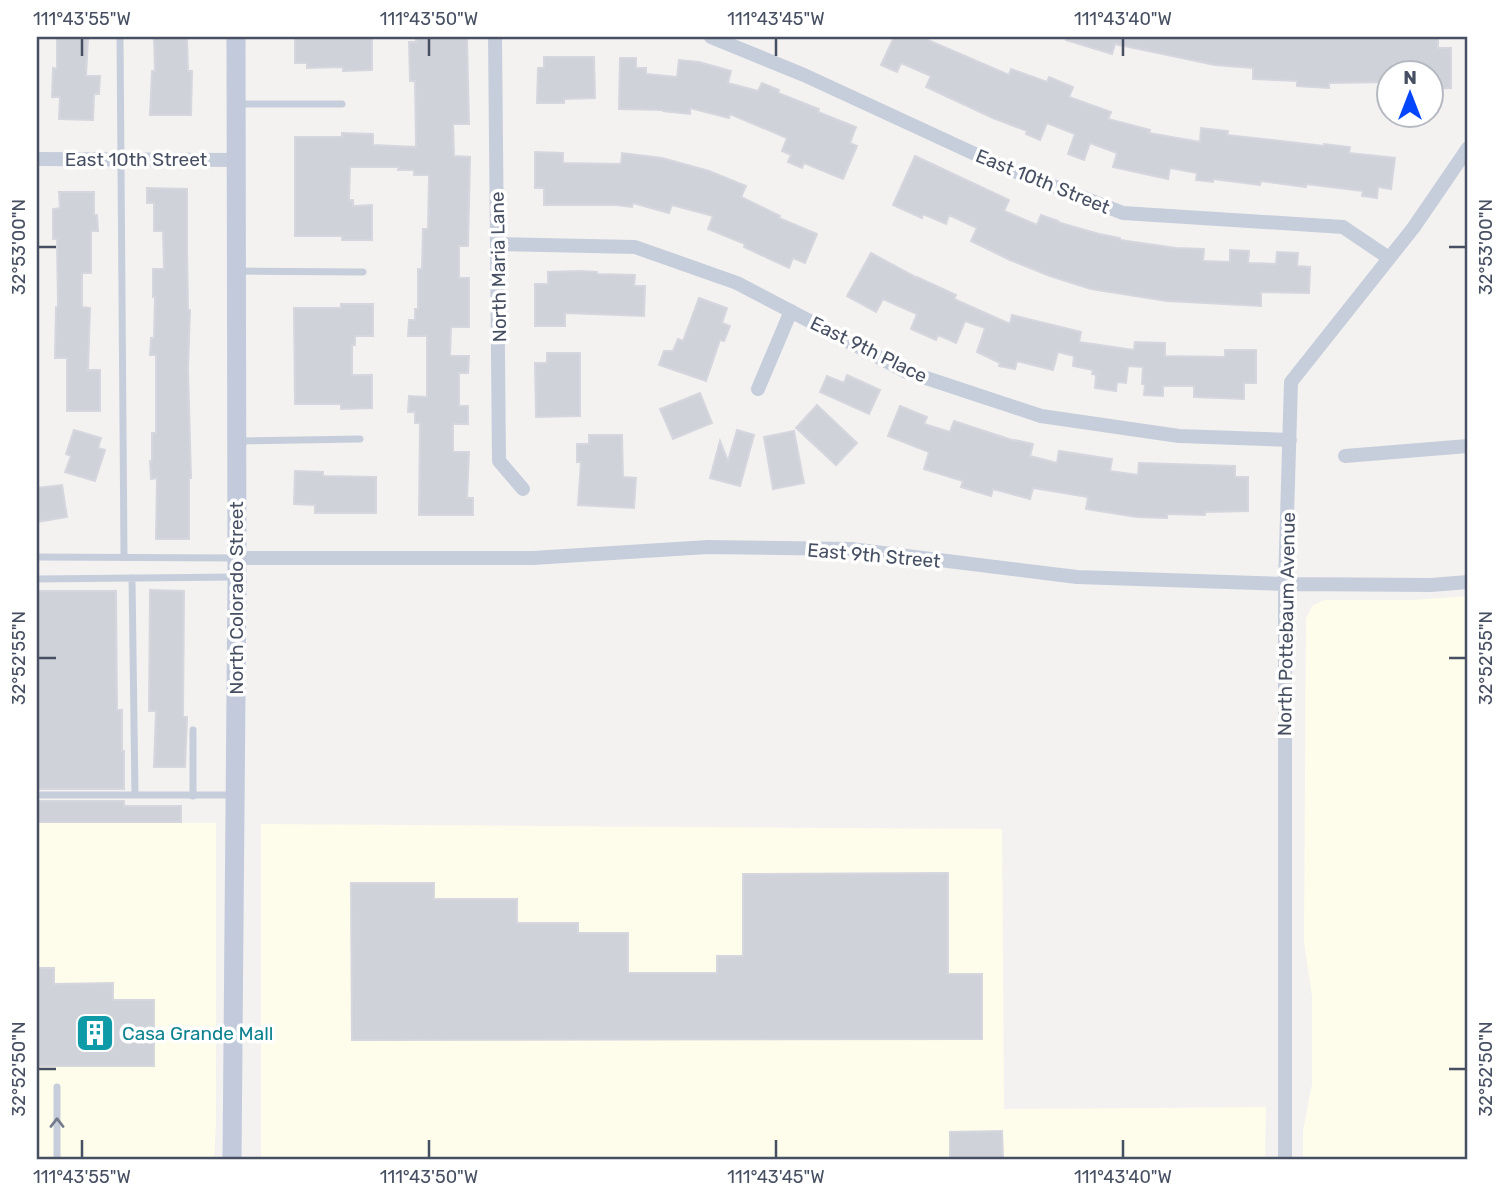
<svg xmlns="http://www.w3.org/2000/svg" width="1505" height="1196" font-family="Rubik,sans-serif">
	<style>
		.commercial { fill: #fefceb }
		.building { fill: #d0d2d9; stroke: #d5d6de; stroke-width: 2 }
		.lines { fill: none; stroke-linecap: round; stroke-linejoin: round }
		.lane { stroke: #c7cedb; stroke-width: 7 }
		.street { stroke: #c7cedb; stroke-width: 14 }
		.secondary { stroke: #c2cadc; stroke-width: 19 }
		.oneway { stroke: #747c8c }
		.ticks { fill: none; stroke: #475062; stroke-width: 2.5 }
		.labels { text-anchor: middle; stroke-width: 7; stroke-linejoin: round; paint-order: stroke }
		.street-label { font-size: 19px; fill: #475062; stroke: #fff }
		.culture-label { font-size: 19px; fill: #0d838f; stroke: #fff; text-anchor: start }
		.neatline { fill: none; stroke: #475062; stroke-width: 2.5 }
		.ticks-label { font-size: 18px; text-anchor: middle; fill: #475062 }
	</style>
	<rect width="100%" height="100%" fill="#f4f2f1"/>
	<path class="commercial" d="M1468,596V1159H1303V1131L1312,1084V996L1304,942L1306,619L1312,606L1324,600H1413Z
		M37,823H216V1122L214,1159H37Z
		M261,824L1002,829L1004,1109L1266,1107L1265,1159H261Z"/>
	<path class="building" d="M57,37H88L86,76H100L99,94H94L93,120L59,119L60,97H52L53,68L57,69Z
		M154,37H187L188,71H192L191,115H150L152,71H155Z
		M295,37H372V70L343,71V67L307,68V63H295Z
		M416,37H467L469,124H453L454,156L470,157L468,246H459V278H469V327H451L450,356H469L468,373H459V406H468V424H453V452H469L467,498H473V515H419L420,423H415V412H408L409,396L427,397V336H408L409,320H415V309H418V269H422L423,229H428L429,175H414V170H398L399,167H350L349,200H353V206L372,205V240H342V236H295V137H342V133L373,134V145L416,147L415,81H410L409,42H416Z
		M894,37H921L1009,75L1011,69L1047,82L1049,77L1073,87L1069,97L1111,112L1108,119L1150,130L1149,133L1200,142L1201,128L1228,131L1227,135L1324,146V144L1350,147L1349,153L1395,158L1391,189L1378,187L1377,198L1362,196L1363,191L1306,184V187L1261,181L1260,185L1213,179V182L1196,180L1197,173L1170,168L1168,179L1113,167L1117,153L1090,143L1084,160L1068,154L1075,134L1047,123L1040,140L1026,134L1027,131L993,118L926,87L931,76L901,63L897,72L881,65Z
		M1067,37H1438V48H1451V88L1432,89V74H1390V82L1329,83V88L1297,86V81L1253,79V68L1215,65L1115,44L1112,54L1066,40Z
		M544,57H594L595,98L564,99V103H537L538,68H544Z
		M620,58H636V68H646V74L677,77L679,60L699,62L731,71L728,83L758,91L762,83L779,90L778,93L819,109L818,112L856,127L850,143L857,146L843,179L804,163L802,168L788,162L791,155L782,151L787,138L730,114L729,118L690,108V114L663,111V110L619,109Z
		M535,152L563,153V163L621,164L622,153L662,158L709,171L746,186L741,197L780,216L779,218L817,234L805,263L793,258L789,268L744,247L745,244L708,229L713,216L672,205L669,213L633,203L632,207L616,205H544V188H535Z
		M915,156L1009,200L1004,211L1037,225L1041,215L1058,221L1057,222L1099,234L1120,238V240L1176,248L1204,249L1203,261L1230,262V250L1249,251L1248,263L1276,264L1277,252L1298,253L1297,266L1310,267L1309,293L1261,292V306L1167,301L1091,289L1050,276L1010,260L971,241L977,228L949,215L946,224L923,214L922,218L893,205Z
		M147,188L187,189V247L188,310H190L188,369L191,478H189V539H156L157,478L151,479L150,461H152V433H156V355H150L151,338H154L155,297H153V269H164L163,231H154V203H147Z
		M59,192H94V215H97L98,231H91V273H82V307L90,308L88,370H100V411H67V358H55L56,307H58L57,239H53V209L60,208Z
		M871,253L917,278V277L956,295L954,299L1010,324L1012,315L1081,332L1079,342L1134,350L1135,342L1165,343V356L1225,357V350H1256V383H1244V399L1194,397V386H1163V396L1144,395L1145,384H1142L1143,367L1128,366L1126,383L1117,382L1116,391L1095,388L1096,375L1092,374L1093,370L1073,366L1074,356L1058,352L1053,370L1017,361L1015,369L999,366L1000,363L977,352L985,328L965,321L956,343L938,335L936,340L911,329L917,314L883,299L876,312L847,296Z
		M581,271L597,272V274L635,275L634,286H645L644,316L565,313V326H535V284H548V272Z
		M699,298L727,308L722,323L730,326L724,341L720,340L706,381L659,365L664,351H673L678,339L683,341Z
		M341,304H373V336H355V345H352V375H372V408L341,409V404H295L294,308H341Z
		M547,353H580V416L536,417L535,363H547Z
		M847,375L880,390L869,414L820,392L827,376L844,383Z
		M700,393L712,423L673,439L660,409Z
		M817,405L857,443L836,465L796,428Z
		M900,406L927,417L924,424L950,432L954,421L1015,441V440L1033,444L1030,456L1057,463L1059,451L1112,459L1110,471L1138,475L1139,463L1235,466V477H1248V511L1205,512V515L1167,514V518L1137,517L1086,509L1088,497L1033,488L1030,499L993,489L991,496L961,487L963,481L924,469L929,452L888,436Z
		M74,430L101,438L98,448L105,450L95,481L65,472L71,456L66,454Z
		M737,430L754,435L740,486L710,478L720,441L728,461Z
		M794,431L804,483L773,489L764,437Z
		M589,435H622L623,477L636,478L634,508L578,505L581,462H577V444H589Z
		M295,471L323,472V476L376,477V513H315V505L294,504Z
		M62,485L67,517L37,522V488Z
		M150,590L184,591L183,717H187L185,767H154L156,711H149Z
		M37,591H116L117,710H122V751H124V789H37Z
		M37,801H124V806H181V822H37Z
		M948,873V974H982V1039L352,1040L351,883H434V899H517V923H578V933H628V973H717V956H743V874Z
		M37,968H54V984L113,983V1000H154V1066H37Z
		M1002,1131L1003,1159H950V1132Z"/>
	<g class="lines">
		<path class="lane" d="M120,37L124,557
			M237,104H342
			M237,271L363,272
			M237,441L360,439
			M37,557L236,558
			M132,578L135,795
			M37,579L236,577
			M193,730V796
			M37,795H234
			M57,1159V1087"/>
		<path class="street" d="M495,37L499,461L523,489
			M711,37L804,75L1001,166L1123,213L1343,227L1389,258
			M37,159L236,160
			M497,244L635,247L737,283L905,371L1041,416L1179,436L1290,440
			M758,389L791,311
			M1345,456L1468,446
			M237,558H533L708,547L851,549L1077,577L1285,584L1431,585L1468,582
			M1285,1159V584L1291,382L1414,227L1468,148"/>
		<path class="secondary" d="M232,1159L237,577L236,37"/>
	</g>
	<defs><path id="oneway-chevron" d="M-2-3.5L2.5 0L-2 3.5" fill="none" stroke-width="1.6" stroke-linecap="round" stroke-linejoin="round" transform="scale(1.75)"/></defs>
	<use class="oneway" href="#oneway-chevron" transform="translate(57 1123) rotate(-90)"/>
	<path class="ticks" d="M82,38V56M429,38V56M776,38V56M1123,38V56M38,247H56M1449,247H1466M38,658H56M1449,658H1466M38,1069H56M1449,1069H1466M82,1140V1158M429,1140V1158M776,1140V1158M1123,1140V1158"/>
	<defs>
		<g id="building-square" transform="scale(2.0125)"><rect x="-9" y="-9" width="18" height="18" rx="4" fill="#0f9aa8" stroke="#fff"/><path d="M-4-6H4V6H1V3H-1V6H-4ZM-2.5-4.3h1.7v1.8h-1.7ZM.8-4.3h1.7v1.8H.8ZM-2.5-1h1.7V.8h-1.7ZM.8-1h1.7V.8H.8Z" fill="#fff"/></g>
	</defs>
	<g fill-rule="evenodd">
		<use href="#building-square" x="95" y="1033"/>
	</g>
	<g class="labels">
		<g class="street-label">
			<text x="136" y="166">East 10th Street</text>
			<text transform="translate(1043 181) rotate(22)" y="7">East 10th Street</text>
			<text transform="translate(498 267) rotate(-91)" y="7">North Maria Lane</text>
			<text transform="translate(869 349) rotate(26)" y="7">East 9th Place</text>
			<text transform="translate(874 555) rotate(5)" y="7">East 9th Street</text>
			<text transform="translate(236 598) rotate(-90)" y="7">North Colorado Street</text>
			<text transform="translate(1286 624) rotate(-89)" y="7">North Pottebaum Avenue</text>
		</g>
		<g class="culture-label">
			<text x="122" y="1040">Casa Grande Mall</text>
		</g>
	</g>
	<rect width="1505" height="1196" fill="none" stroke="#ffffff" stroke-width="77"/>
	<g transform="translate(1410 94)"><circle r="33" fill="#ffffff" stroke="#b5b9c0" stroke-width="2"/>
	<path d="M0-5L12 26L0 18L-12 26Z" fill="#0346fc"/>
	<text y="-10" font-size="19" font-weight="bold" text-anchor="middle" fill="#475062">N</text>
	</g>
	<rect x="38" y="38" width="1428" height="1120" class="neatline"/>
	<g class="ticks-label">
		<text x="82" y="25">111°43'55"W</text>
		<text x="429" y="25">111°43'50"W</text>
		<text x="776" y="25">111°43'45"W</text>
		<text x="1123" y="25">111°43'40"W</text>
		<text transform="translate(19 247) rotate(-90)" y="6">32°53'00"N</text>
		<text transform="translate(1486 247) rotate(-90)" y="6">32°53'00"N</text>
		<text transform="translate(19 658) rotate(-90)" y="6">32°52'55"N</text>
		<text transform="translate(1486 658) rotate(-90)" y="6">32°52'55"N</text>
		<text transform="translate(19 1069) rotate(-90)" y="6">32°52'50"N</text>
		<text transform="translate(1486 1069) rotate(-90)" y="6">32°52'50"N</text>
		<text x="82" y="1183">111°43'55"W</text>
		<text x="429" y="1183">111°43'50"W</text>
		<text x="776" y="1183">111°43'45"W</text>
		<text x="1123" y="1183">111°43'40"W</text>
	</g>
</svg>
